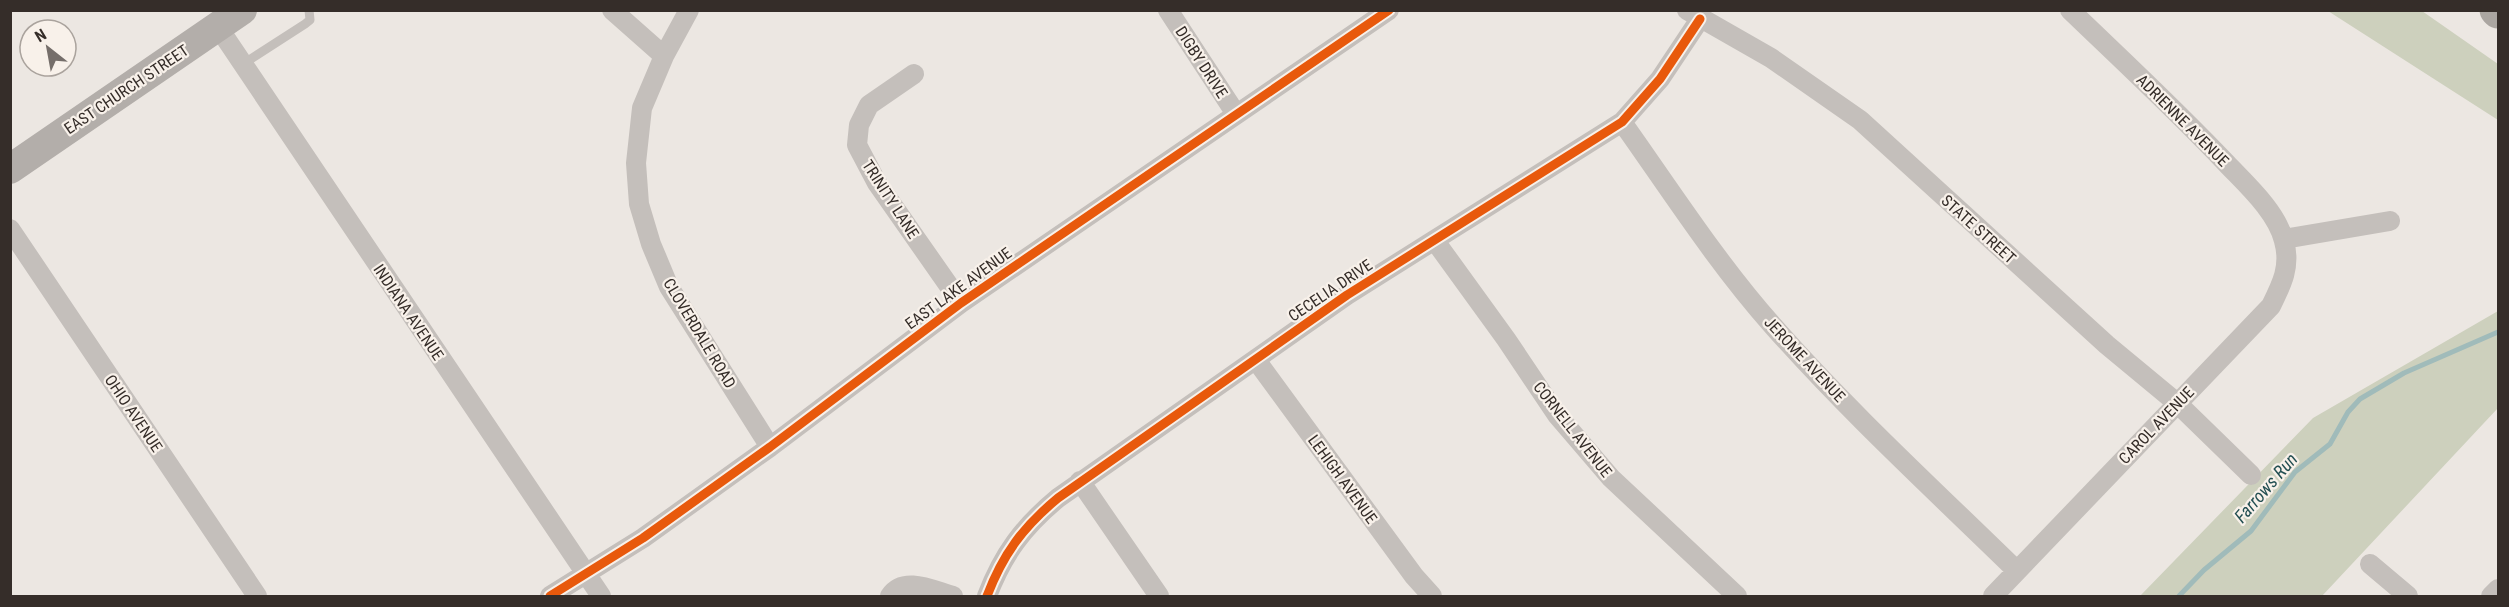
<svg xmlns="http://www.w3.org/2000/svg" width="2509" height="607" font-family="'Roboto Condensed',sans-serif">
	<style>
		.green { fill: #cdd0bd }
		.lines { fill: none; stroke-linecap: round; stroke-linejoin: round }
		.stream { stroke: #a0bbba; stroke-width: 5 }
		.service { stroke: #c4bfbb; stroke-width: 9 }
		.minor { stroke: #c4bfbb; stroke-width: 20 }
		.primary { stroke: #b3aeaa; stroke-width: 30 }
		.motorway { stroke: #aba6a1; stroke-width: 33 }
		.cycleway-casing { stroke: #f8f1ea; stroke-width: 13 }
		.cycleway { stroke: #e8590c; stroke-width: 9 }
		.labels { text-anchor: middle; stroke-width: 4.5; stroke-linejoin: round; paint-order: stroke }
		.street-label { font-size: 16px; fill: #352d29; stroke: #f8f1ea }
		.water-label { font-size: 18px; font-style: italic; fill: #234f52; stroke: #f8f1ea }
	</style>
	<rect width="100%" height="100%" fill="#ece7e2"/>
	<path class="green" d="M2328,11H2422L2498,64V120Z
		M2498,311V408L2322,596H2140L2313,418Z"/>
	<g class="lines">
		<path class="stream" d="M2179,596L2204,570L2251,531L2295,472L2330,444L2348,412L2360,399L2404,373L2498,332"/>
		<path class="service" d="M243,64L305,24L310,20L309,10"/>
		<path class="minor" d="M612,10L664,56
			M689,10L664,56L642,108L636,163L639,204L651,244L669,287L770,447
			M1168,10L1236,114
			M1687,10L1771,58L1860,120L2107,345L2177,403L2251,475
			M218,27L601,596
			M914,74L869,105L859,125L857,145L877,183L961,303
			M1622,122C1671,191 1717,263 1773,326C1849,412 1934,490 2016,570
			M10,229L257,596
			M2284,239L2390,221
			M1435,241L1506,339L1557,415L1611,478L1737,596
			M1256,360L1414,576L1432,596
			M1080,481L1159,596
			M2370,564L2408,596
			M550,596L643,538L770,447L961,303L1389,10
			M890,596C904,575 934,591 953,596
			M987,596C1003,554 1023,527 1058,498L1347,295L1622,122L1660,79L1700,19
			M1993,596L2271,306C2282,284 2291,266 2284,241C2277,212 2247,185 2227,164C2177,111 2123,61 2070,10
			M2491,596L2498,589"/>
		<path class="primary" d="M10,169L242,10"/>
		<path class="motorway" d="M2496,10L2498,12"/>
		<g class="cycleway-casing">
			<path id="cycleway" d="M550,596L643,538L770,447L961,303L1389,10
				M987,596C1003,554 1023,527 1058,498L1347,295L1622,122L1660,79L1700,19"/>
		</g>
		<use href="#cycleway" class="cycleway"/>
	</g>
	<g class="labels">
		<g class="street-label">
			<text transform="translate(1202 62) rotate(57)" y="6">DIGBY DRIVE</text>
			<text transform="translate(126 89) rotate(-34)" y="6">EAST CHURCH STREET</text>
			<text transform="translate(2183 120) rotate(45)" y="6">ADRIENNE AVENUE</text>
			<text transform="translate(891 199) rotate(57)" y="6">TRINITY LANE</text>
			<text transform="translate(1979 229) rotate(42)" y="6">STATE STREET</text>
			<text transform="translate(958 288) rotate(-36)" y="6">EAST LAKE AVENUE</text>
			<text transform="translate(1330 290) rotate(-34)" y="6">CECELIA DRIVE</text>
			<text transform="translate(409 312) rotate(56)" y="6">INDIANA AVENUE</text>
			<text transform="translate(700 333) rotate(59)" y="6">CLOVERDALE ROAD</text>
			<text transform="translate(1805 359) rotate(47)" y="6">JEROME AVENUE</text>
			<text transform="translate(134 413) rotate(56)" y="6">OHIO AVENUE</text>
			<text transform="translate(2156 425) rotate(-46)" y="6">CAROL AVENUE</text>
			<text transform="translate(1573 429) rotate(52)" y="6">CORNELL AVENUE</text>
			<text transform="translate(1343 479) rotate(54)" y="6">LEHIGH AVENUE</text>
		</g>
		<g class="water-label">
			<text transform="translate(2266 488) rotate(-49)" y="6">Farrows Run</text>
		</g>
	</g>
	<rect width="2509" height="607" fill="none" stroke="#352d29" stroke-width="24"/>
	<g transform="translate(48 48) rotate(329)"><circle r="28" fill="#f8f1ea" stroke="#aaa39d" stroke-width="1.5"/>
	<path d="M0-4.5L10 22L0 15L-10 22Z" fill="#756e6a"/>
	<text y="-9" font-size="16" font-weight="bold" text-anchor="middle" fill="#352d29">N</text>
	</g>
</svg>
